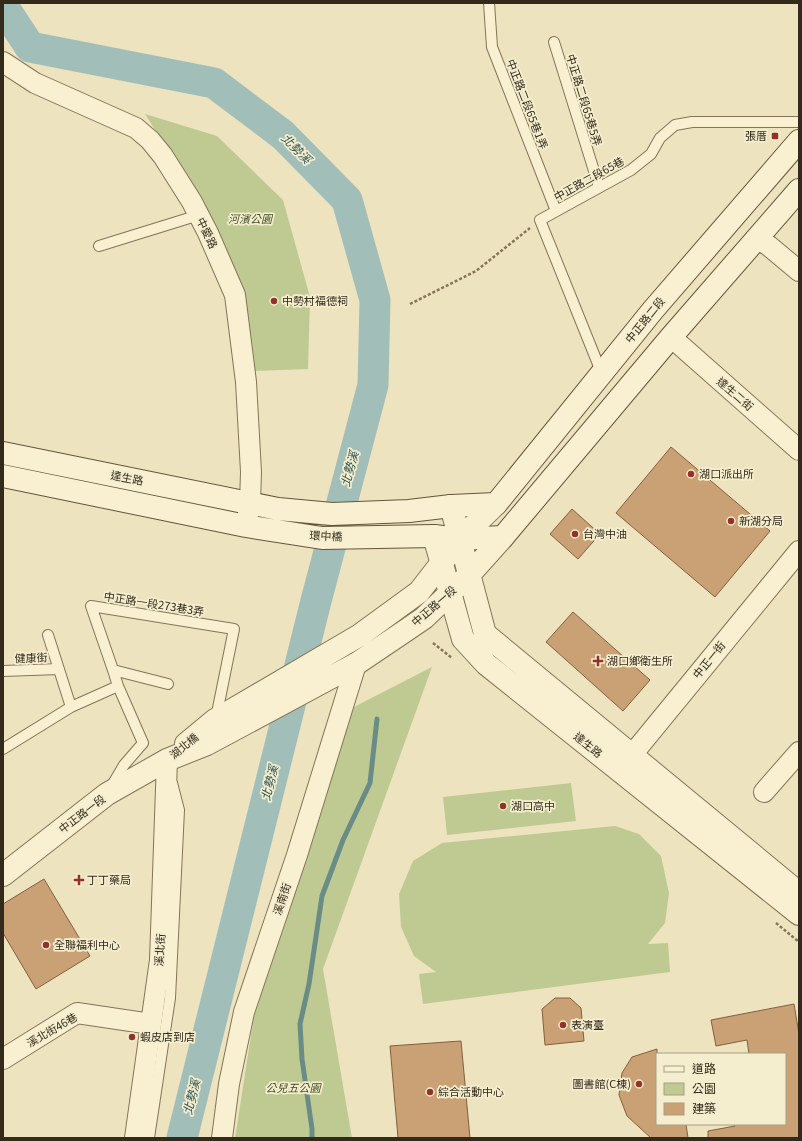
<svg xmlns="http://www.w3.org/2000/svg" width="802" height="1141" font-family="Georgia,'Noto Sans TC',serif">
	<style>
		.green { fill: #bfca93 }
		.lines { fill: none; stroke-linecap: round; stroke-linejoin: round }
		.stream { stroke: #6a8c86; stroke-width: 5 }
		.river { stroke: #a2beb9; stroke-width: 31 }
		.building { fill: #caa075; stroke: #83603e }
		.service-casing { stroke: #857458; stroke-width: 12 }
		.minor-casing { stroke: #857458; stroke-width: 22 }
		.tertiary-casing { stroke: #857458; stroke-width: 24 }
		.secondary-casing { stroke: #66553b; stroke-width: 24 }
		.path { stroke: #857458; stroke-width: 2.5; stroke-dasharray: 3 2; stroke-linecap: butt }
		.service { stroke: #f8f0d1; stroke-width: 10 }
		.minor { stroke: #f8f0d1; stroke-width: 20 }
		.tertiary { stroke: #f8f0d1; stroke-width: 22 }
		.secondary { stroke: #f8f0d1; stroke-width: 22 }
		.poi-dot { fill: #933229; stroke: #f4edce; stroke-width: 1.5 }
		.labels { text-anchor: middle; stroke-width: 3.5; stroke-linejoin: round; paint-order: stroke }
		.street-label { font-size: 11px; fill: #342a1c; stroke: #f4edce }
		.poi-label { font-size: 11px; fill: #342a1c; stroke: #f4edce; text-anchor: start }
		.park-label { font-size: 11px; font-style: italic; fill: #415023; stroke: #f4edce }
		.water-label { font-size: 12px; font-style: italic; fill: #2b5354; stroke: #f4edce }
	</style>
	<rect width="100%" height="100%" fill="#ede3bf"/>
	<path class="green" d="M145,114L217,136L283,200L310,297L308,369L254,371L206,210Z
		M432,667L323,969L352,1138H235L254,1016L352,708Z
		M571,783L576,821L447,835L443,797Z
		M615,826L639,834L661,856L669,893L665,923L648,944L668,943L670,972L423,1004L419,974L436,972L414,956L401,927L399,894L413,861L442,843Z"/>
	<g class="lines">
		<path class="stream" d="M312,1138V1129L302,1059L300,1024L309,984L322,896L343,840L370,783L377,719"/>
		<path class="river" d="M3,6L30,47L214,83L283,135L347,200L375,300L373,385L316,601L182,1138"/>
	</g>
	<path class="building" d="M671,447L770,531L715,597L616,513Z
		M572,509L600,534L578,559L550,534Z
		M573,612L650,680L623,711L546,642Z
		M44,879L90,956L36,989L3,933V904Z
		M555,998H570L581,1008L584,1041L545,1045L542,1009Z
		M794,1004L799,1034V1138H708V1131L735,1126L734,1124H785V1054H749L747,1040L716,1046L711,1020Z
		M461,1041L470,1138H398L390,1046Z
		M657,1049V1124H686L688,1138H651L627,1116L619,1095L622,1073L632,1057Z"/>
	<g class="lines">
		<g class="service-casing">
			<path id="service" d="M489,3L492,47L556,211
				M554,42L599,187
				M99,246L199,215
				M602,374L540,220L631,170L651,154L660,138L675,125L692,122H799
				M48,635L71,707
				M113,670L91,606L234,629L216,718
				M3,671L59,669
				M118,686L113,670L168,684
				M3,749L71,707L118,686L143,743L124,765L111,787
				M149,1138L170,998L179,810L172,783"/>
		</g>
		<g class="minor-casing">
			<path id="minor" d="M3,62L35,83L136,128L150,140L163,156L192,202L208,233L235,295L246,382L251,472L250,503L246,526
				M757,238L769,246L799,271
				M671,337L799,450
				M622,767L799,551
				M764,792L799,752
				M3,1059L77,1013L151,1024
				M135,1138L160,960L167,760
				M222,1138L229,1084L244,1012L297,855L356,664"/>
		</g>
		<g class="tertiary-casing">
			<path id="tertiary" d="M451,506L485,634L799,893
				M434,536L463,639L486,664L799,914
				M186,744L215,720L360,635L419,592L460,539L496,504
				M3,875L107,794L167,760L207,744L356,664L405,631L424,618L469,575L503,537"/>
		</g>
		<g class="secondary-casing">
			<path id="secondary" d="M3,453L278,509L332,514L409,511L451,506L496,504L653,310L799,141
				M3,476L246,526L322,538L434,536L460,539L503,537L671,337L799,190"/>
		</g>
		<path class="path" d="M410,304L476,271L530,228
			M433,643L452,658
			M776,923L799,942"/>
		<use href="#service" class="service"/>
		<use href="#minor" class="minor"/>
		<use href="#tertiary" class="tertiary"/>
		<use href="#secondary" class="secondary"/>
	</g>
	<g class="poi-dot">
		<rect x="771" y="132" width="8" height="8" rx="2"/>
		<circle cx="274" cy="301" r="4"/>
		<circle cx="691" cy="474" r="4"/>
		<circle cx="731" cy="521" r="4"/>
		<circle cx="575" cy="534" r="4"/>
		<path d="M596 655h4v4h4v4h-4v4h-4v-4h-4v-4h4z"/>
		<circle cx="503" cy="806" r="4"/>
		<path d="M77 874h4v4h4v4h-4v4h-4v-4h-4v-4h4z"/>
		<circle cx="46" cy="945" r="4"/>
		<circle cx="563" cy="1025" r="4"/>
		<circle cx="132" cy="1037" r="4"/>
		<circle cx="639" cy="1084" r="4"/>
		<circle cx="430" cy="1092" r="4"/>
	</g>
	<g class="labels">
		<g class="street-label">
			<text transform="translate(584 100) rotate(73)" y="4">中正路二段65巷5弄</text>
			<text transform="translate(527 104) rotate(69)" y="4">中正路二段65巷1弄</text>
			<text transform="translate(589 179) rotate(-29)" y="4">中正路二段65巷</text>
			<text transform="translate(207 233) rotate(64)" y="4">中愛路</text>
			<text transform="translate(645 320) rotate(-51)" y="4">中正路二段</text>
			<text transform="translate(735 394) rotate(41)" y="4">達生二街</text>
			<text transform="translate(127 478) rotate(11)" y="4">達生路</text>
			<text transform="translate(326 536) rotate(3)" y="4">環中橋</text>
			<text transform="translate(154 604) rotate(9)" y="4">中正路一段273巷3弄</text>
			<text transform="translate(434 606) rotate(-41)" y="4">中正路一段</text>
			<text transform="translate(31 658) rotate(-2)" y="4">健康街</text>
			<text transform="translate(709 660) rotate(-51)" y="4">中正一街</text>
			<text transform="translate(588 745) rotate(39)" y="4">達生路</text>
			<text transform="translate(184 746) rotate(-39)" y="4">湖北橋</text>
			<text transform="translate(82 814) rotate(-37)" y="4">中正路一段</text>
			<text transform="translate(282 899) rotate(-71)" y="4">溪南街</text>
			<text transform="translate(160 950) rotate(-86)" y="4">溪北街</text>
			<text transform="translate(52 1030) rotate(-30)" y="4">溪北街46巷</text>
		</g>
		<g class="poi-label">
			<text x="767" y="140" text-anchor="end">張厝</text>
			<text x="282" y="305">中勢村福德祠</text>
			<text x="699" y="478">湖口派出所</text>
			<text x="739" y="525">新湖分局</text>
			<text x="583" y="538">台灣中油</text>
			<text x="607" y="665">湖口鄉衛生所</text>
			<text x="511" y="810">湖口高中</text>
			<text x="87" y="884">丁丁藥局</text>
			<text x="54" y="949">全聯福利中心</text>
			<text x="571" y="1029">表演臺</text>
			<text x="140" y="1041">蝦皮店到店</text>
			<text x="631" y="1088" text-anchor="end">圖書館(C棟)</text>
			<text x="438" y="1096">綜合活動中心</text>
		</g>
		<g class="park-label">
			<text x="250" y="223">河濱公園</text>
			<text x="293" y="1092">公兒五公園</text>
		</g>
		<g class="water-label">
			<text transform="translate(296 149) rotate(45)" y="4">北勢溪</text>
			<text transform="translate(350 469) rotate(-75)" y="4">北勢溪</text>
			<text transform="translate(270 783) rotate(-76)" y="4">北勢溪</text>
			<text transform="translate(192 1097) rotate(-76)" y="4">北勢溪</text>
		</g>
	</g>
	<rect width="802" height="1141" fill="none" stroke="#342a1c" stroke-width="8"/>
	<rect x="656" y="1053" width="130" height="72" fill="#f4edce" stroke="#a79f87"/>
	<rect x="664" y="1066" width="20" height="6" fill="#f8f0d1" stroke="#a79f87"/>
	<text x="692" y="1073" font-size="12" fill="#342a1c">道路</text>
	<rect x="664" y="1083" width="20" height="12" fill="#bfca93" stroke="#a79f87"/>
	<text x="692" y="1093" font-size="12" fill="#342a1c">公園</text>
	<rect x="664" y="1103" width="20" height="12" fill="#caa075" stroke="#a79f87"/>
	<text x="692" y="1113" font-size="12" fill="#342a1c">建築</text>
</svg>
